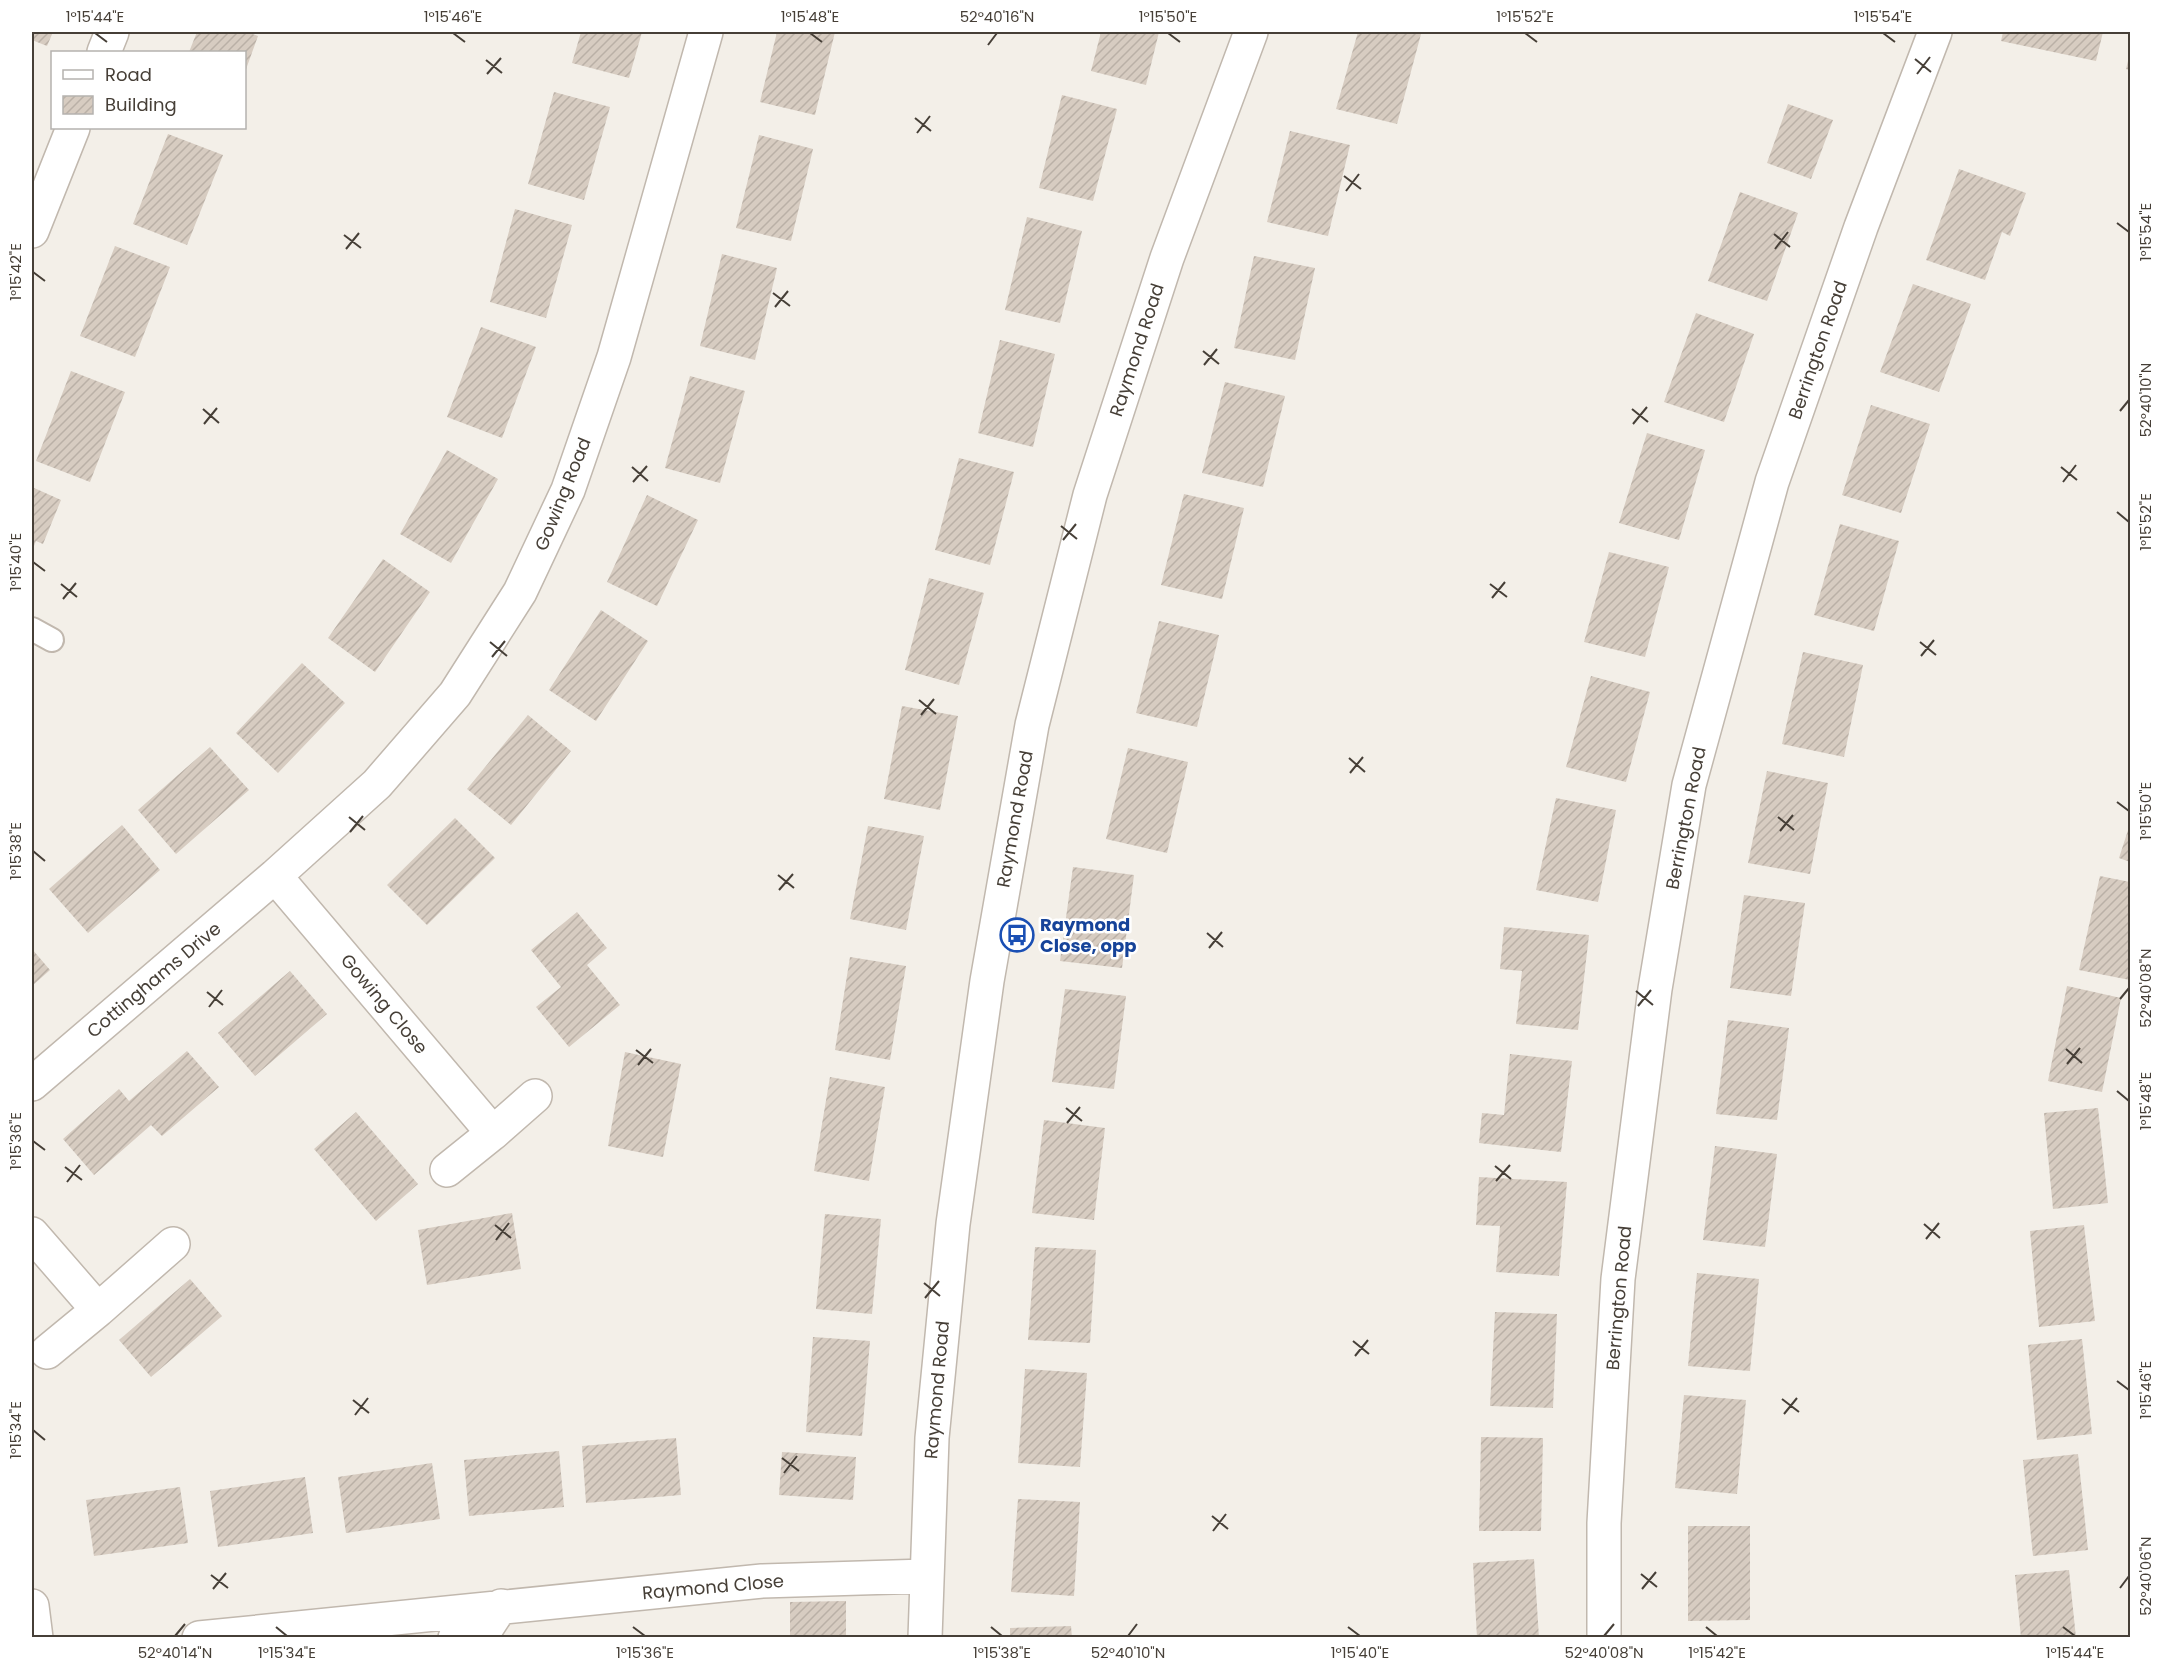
<svg xmlns="http://www.w3.org/2000/svg" width="2162" height="1669" font-family="Poppins,sans-serif">
	<style>
		.building { fill: url(#building-hatch) }
		.lines { fill: none; stroke-linecap: round; stroke-linejoin: round }
		.lane-casing { stroke: #c1b8ae; stroke-width: 26 }
		.street-casing { stroke: #c1b8ae; stroke-width: 36 }
		.lane { stroke: #fff; stroke-width: 22 }
		.street { stroke: #fff; stroke-width: 33 }
		.ticks { fill: none; stroke: #463f37; stroke-width: 2 }
		.labels { text-anchor: middle; stroke-width: 5; stroke-linejoin: round; paint-order: stroke }
		.street-label { font-size: 18px; fill: #463f37; stroke: #fff }
		.transit-label { font-size: 18px; font-weight: bold; fill: #164399; stroke: #fff; text-anchor: start }
		.neatline { fill: none; stroke: #463f37; stroke-width: 2 }
		.ticks-label { font-size: 15px; text-anchor: middle; fill: #463f37 }
	</style>
	<defs>
		<pattern id="building-hatch" width="6" height="6" patternUnits="userSpaceOnUse" patternTransform="scale(1.5)"><rect width="6" height="6" fill="#d7ccc1"/><path d="M-1 1l2-2M0 6l6-6M5 7l2-2" fill="none" stroke="#bab0a6"/></pattern>
	</defs>
	<rect width="100%" height="100%" fill="#f3efe8"/>
	<path class="building" d="M32,32H53L47,46L32,40Z
		M197,32H247L258,36L245,72L244,52H189Z
		M581,32H642L629,78L572,63Z
		M777,32H835L815,115L760,102Z
		M1101,32H1159L1146,85L1091,71Z
		M1358,32H1411L1421,34L1397,124L1336,109Z
		M2003,32H2103L2096,61L2001,41Z
		M2130,53V70L2126,69Z
		M554,92L610,107L584,200L528,184Z
		M1062,95L1117,109L1093,201L1039,188Z
		M1788,104L1833,120L1811,179L1767,163Z
		M1290,131L1350,145L1328,236L1267,222Z
		M168,134L223,155L187,245L133,224Z
		M759,135L813,149L791,241L736,228Z
		M1959,169L2026,193L2010,236L2002,232L1985,280L1926,260Z
		M1740,192L1798,213L1767,301L1708,281Z
		M515,209L572,225L546,318L490,302Z
		M1027,217L1082,231L1060,323L1005,310Z
		M115,246L170,267L135,357L80,336Z
		M722,254L777,268L755,360L700,346Z
		M1254,256L1315,268L1295,360L1234,348Z
		M1913,284L1971,304L1939,392L1880,372Z
		M1696,313L1754,334L1724,422L1664,402Z
		M481,327L536,347L502,438L447,417Z
		M1000,340L1055,354L1033,447L978,433Z
		M71,371L125,392L90,482L36,461Z
		M690,376L745,391L720,483L665,468Z
		M1225,382L1285,396L1263,487L1202,473Z
		M1871,405L1930,424L1901,513L1842,495Z
		M1647,433L1705,450L1679,540L1619,523Z
		M447,450L498,479L451,563L400,534Z
		M959,458L1014,472L990,565L935,550Z
		M32,487L61,500L43,544L36,541L32,551Z
		M1184,494L1244,508L1222,599L1161,585Z
		M647,495L698,520L657,606L607,582Z
		M1840,524L1899,541L1874,631L1814,615Z
		M1609,552L1669,567L1645,657L1584,642Z
		M383,559L430,592L375,672L328,638Z
		M929,578L984,593L959,685L905,670Z
		M601,610L648,641L596,721L549,690Z
		M1159,621L1219,635L1197,727L1136,713Z
		M1803,652L1863,665L1844,757L1782,744Z
		M302,663L345,703L278,773L236,733Z
		M1591,676L1650,692L1626,782L1566,767Z
		M902,706L958,716L940,810L884,799Z
		M528,715L571,751L511,825L467,789Z
		M210,747L249,790L176,854L138,810Z
		M1128,748L1188,762L1167,853L1106,839Z
		M1767,771L1828,783L1810,874L1748,863Z
		M1556,798L1616,810L1598,902L1536,890Z
		M455,818L495,858L427,925L387,885Z
		M2130,824V862L2119,858Z
		M122,825L160,870L88,933L49,889Z
		M868,826L924,836L906,930L850,919Z
		M1073,867L1134,875L1122,968L1060,961Z
		M2100,876L2130,882V980L2079,970Z
		M1744,895L1805,903L1791,996L1730,988Z
		M577,912L607,948L587,965L620,1005L569,1047L536,1007L561,987L531,950Z
		M1504,927L1589,935L1578,1030L1516,1024L1522,971L1500,969Z
		M32,949L50,970L32,986Z
		M850,957L906,966L890,1060L835,1050Z
		M290,971L327,1014L255,1076L218,1033Z
		M2067,986L2121,998L2102,1092L2048,1081Z
		M1065,989L1126,996L1114,1089L1052,1082Z
		M1728,1020L1789,1028L1777,1120L1716,1114Z
		M187,1051L219,1087L162,1136L151,1125L94,1175L63,1139L119,1089L129,1101Z
		M625,1052L681,1064L663,1157L608,1146Z
		M1510,1054L1572,1061L1561,1152L1479,1143L1482,1113L1504,1115Z
		M830,1077L885,1087L869,1181L814,1171Z
		M2098,1108L2108,1203L2053,1209L2044,1113Z
		M356,1112L418,1184L376,1221L314,1149Z
		M1044,1120L1105,1128L1094,1220L1032,1213Z
		M1715,1146L1777,1154L1765,1247L1703,1240Z
		M1479,1177L1567,1182L1559,1276L1496,1272L1500,1226L1476,1225Z
		M512,1213L521,1269L427,1285L418,1230Z
		M825,1214L881,1219L872,1314L816,1309Z
		M2084,1225L2095,1321L2039,1327L2030,1231Z
		M1035,1247L1096,1250L1090,1343L1028,1340Z
		M1697,1273L1759,1279L1750,1371L1688,1366Z
		M190,1279L222,1316L151,1377L119,1340Z
		M1495,1312L1557,1314L1553,1408L1490,1406Z
		M813,1337L870,1341L862,1436L806,1432Z
		M2082,1339L2092,1434L2037,1440L2028,1345Z
		M1025,1369L1087,1373L1080,1467L1018,1463Z
		M1684,1395L1746,1400L1737,1494L1675,1488Z
		M1481,1437L1543,1438L1541,1531H1479Z
		M676,1438L681,1495L586,1503L582,1446Z
		M559,1451L564,1507L469,1516L464,1460Z
		M782,1452L856,1457L853,1500L779,1495Z
		M2078,1454L2088,1550L2033,1556L2023,1460Z
		M432,1463L440,1519L346,1533L338,1477Z
		M305,1477L313,1533L218,1547L210,1491Z
		M180,1487L188,1543L94,1556L86,1500Z
		M1018,1499L1080,1502L1074,1596L1011,1592Z
		M1688,1526H1750V1620L1688,1621Z
		M1534,1559L1539,1638H1477L1473,1563Z
		M2069,1570L2076,1638H2021L2015,1575Z
		M846,1601V1638H790V1602Z
		M1071,1626L1072,1638H1010V1628Z"/>
	<g class="lines">
		<g class="lane-casing">
			<path id="lane" d="M32,629L52,640"/>
		</g>
		<g class="street-casing">
			<path id="street" d="M104,52L112,32
				M32,231L73,128
				M275,876L493,1133L447,1170
				M32,1084L275,876L377,784L455,694L520,592L568,490L614,357L706,32
				M493,1133L535,1096
				M32,1234L98,1310L173,1244
				M47,1352L98,1310
				M32,1606L36,1638
				M199,1638L762,1581L926,1576
				M455,1638L482,1635L501,1606
				M925,1638L932,1438L953,1224L987,981L1032,725L1090,495L1167,258L1251,32
				M1604,1638V1523L1618,1279L1655,989L1689,785L1772,482L1861,227L1935,32"/>
		</g>
		<use href="#lane" class="lane"/>
		<use href="#street" class="street"/>
	</g>
	<path class="ticks" d="M95,33L107,42M453,33L465,42M810,33L822,42M1168,33L1180,42M1525,33L1537,42M1883,33L1895,42M988,45L997,33M1915,59L1931,72M486,60L502,73M487,74L501,58M1917,74L1930,57M915,118L931,131M917,133L930,116M1344,176L1361,189M1346,191L1359,174M2117,223L2129,232M1774,234L1790,247M344,235L361,248M346,249L359,233M1775,249L1788,232M33,272L45,281M773,293L790,306M775,307L788,291M1203,351L1219,364M1204,365L1217,349M203,409L219,423M1632,409L1648,422M2120,411L2129,400M204,424L217,408M1633,424L1647,407M632,467L648,481M2061,467L2077,480M633,482L647,466M2063,482L2076,465M2117,512L2129,522M1061,526L1077,539M1063,540L1076,524M33,562L45,571M61,584L77,597M1490,584L1507,597M1492,598L1505,582M63,599L76,583M490,642L507,656M1920,642L1936,655M1921,656L1934,640M492,657L505,641M919,700L936,714M921,715L934,699M1349,758L1365,772M1350,773L1363,757M2117,802L2129,811M349,817L365,830M1778,817L1794,830M1780,831L1793,815M350,832L363,816M33,851L45,861M778,875L794,888M779,890L793,874M1207,933L1223,947M1209,948L1222,932M1636,991L1653,1005M207,992L223,1005M2120,999L2129,988M1638,1006L1651,990M209,1007L222,990M2066,1049L2082,1063M636,1050L653,1063M2067,1064L2080,1048M638,1065L651,1049M2117,1091L2129,1101M1066,1108L1082,1121M1067,1123L1080,1107M33,1141L45,1150M1495,1166L1511,1179M65,1167L82,1180M1496,1181L1510,1165M67,1182L80,1165M1924,1224L1940,1238M495,1225L511,1238M1926,1239L1939,1223M496,1240L509,1223M924,1283L940,1296M925,1298L939,1281M1353,1341L1369,1354M1355,1356L1368,1340M2117,1381L2129,1390M1782,1399L1799,1412M353,1400L369,1413M1784,1414L1797,1398M355,1415L368,1398M33,1430L45,1440M782,1458L799,1471M784,1473L797,1456M1212,1516L1228,1529M1213,1531L1226,1514M1641,1574L1657,1587M211,1575L228,1588M2120,1588L2129,1576M213,1589L226,1573M1642,1589L1656,1572M276,1627L287,1636M633,1627L645,1636M991,1627L1002,1636M1348,1627L1360,1636M1706,1627L1717,1636M2063,1627L2075,1636M175,1636L185,1624M1128,1636L1137,1624M1604,1636L1614,1624"/>
	<defs>
		<g id="bus-ring" transform="scale(1.725)"><circle r="9.5" fill="#fff" stroke="#1a4fb4" stroke-width="1.5"/><path d="M-5-6H5V4H4V6H2V4H-2V6H-4V4H-5ZM-3.5-4V0h7V-4ZM-3.5 1.2v1.5H-2V1.2ZM2 1.2v1.5H3.5V1.2Z" fill="#1a4fb4"/></g>
	</defs>
	<g fill-rule="evenodd">
		<use href="#bus-ring" x="1017" y="935"/>
	</g>
	<g class="labels">
		<g class="street-label">
			<text transform="translate(1137 350) rotate(-72)" y="6">Raymond Road</text>
			<text transform="translate(1818 350) rotate(-71)" y="6">Berrington Road</text>
			<text transform="translate(563 494) rotate(-68)" y="6">Gowing Road</text>
			<text transform="translate(1686 818) rotate(-79)" y="6">Berrington Road</text>
			<text transform="translate(1015 819) rotate(-80)" y="6">Raymond Road</text>
			<text transform="translate(154 980) rotate(-40)" y="6">Cottinghams Drive</text>
			<text transform="translate(384 1004) rotate(50)" y="6">Gowing Close</text>
			<text transform="translate(1619 1298) rotate(-85)" y="6">Berrington Road</text>
			<text transform="translate(937 1390) rotate(-85)" y="6">Raymond Road</text>
			<text transform="translate(713 1587) rotate(-5)" y="6">Raymond Close</text>
		</g>
		<g class="transit-label">
			<text x="1040" y="931">Raymond<tspan x="1040" dy="21">Close, opp</tspan></text>
		</g>
	</g>
	<rect width="2162" height="1669" fill="none" stroke="#ffffff" stroke-width="66"/>
	<rect x="51" y="51" width="195" height="78" fill="#ffffff" stroke="#b5b2af" stroke-width="1.5"/>
	<rect x="63" y="70" width="30" height="9" fill="#ffffff" stroke="#b5b2af" stroke-width="1.5"/>
	<text x="105" y="81" font-size="18" fill="#463f37">Road</text>
	<rect x="63" y="96" width="30" height="18" fill="url(#building-hatch)" stroke="#b5b2af" stroke-width="1.5"/>
	<text x="105" y="111" font-size="18" fill="#463f37">Building</text>
	<rect x="33" y="33" width="2096" height="1603" class="neatline"/>
	<g class="ticks-label">
		<text x="95" y="22">1°15'44"E</text>
		<text x="453" y="22">1°15'46"E</text>
		<text x="810" y="22">1°15'48"E</text>
		<text x="997" y="22">52°40'16"N</text>
		<text x="1168" y="22">1°15'50"E</text>
		<text x="1525" y="22">1°15'52"E</text>
		<text x="1883" y="22">1°15'54"E</text>
		<text transform="translate(2146 232) rotate(-90)" y="5">1°15'54"E</text>
		<text transform="translate(16 272) rotate(-90)" y="5">1°15'42"E</text>
		<text transform="translate(2146 400) rotate(-90)" y="5">52°40'10"N</text>
		<text transform="translate(2146 522) rotate(-90)" y="5">1°15'52"E</text>
		<text transform="translate(16 562) rotate(-90)" y="5">1°15'40"E</text>
		<text transform="translate(2146 811) rotate(-90)" y="5">1°15'50"E</text>
		<text transform="translate(16 851) rotate(-90)" y="5">1°15'38"E</text>
		<text transform="translate(2146 988) rotate(-90)" y="5">52°40'08"N</text>
		<text transform="translate(2146 1101) rotate(-90)" y="5">1°15'48"E</text>
		<text transform="translate(16 1141) rotate(-90)" y="5">1°15'36"E</text>
		<text transform="translate(2146 1390) rotate(-90)" y="5">1°15'46"E</text>
		<text transform="translate(16 1430) rotate(-90)" y="5">1°15'34"E</text>
		<text transform="translate(2146 1576) rotate(-90)" y="5">52°40'06"N</text>
		<text x="175" y="1658">52°40'14"N</text>
		<text x="287" y="1658">1°15'34"E</text>
		<text x="645" y="1658">1°15'36"E</text>
		<text x="1002" y="1658">1°15'38"E</text>
		<text x="1128" y="1658">52°40'10"N</text>
		<text x="1360" y="1658">1°15'40"E</text>
		<text x="1604" y="1658">52°40'08"N</text>
		<text x="1717" y="1658">1°15'42"E</text>
		<text x="2075" y="1658">1°15'44"E</text>
	</g>
</svg>
